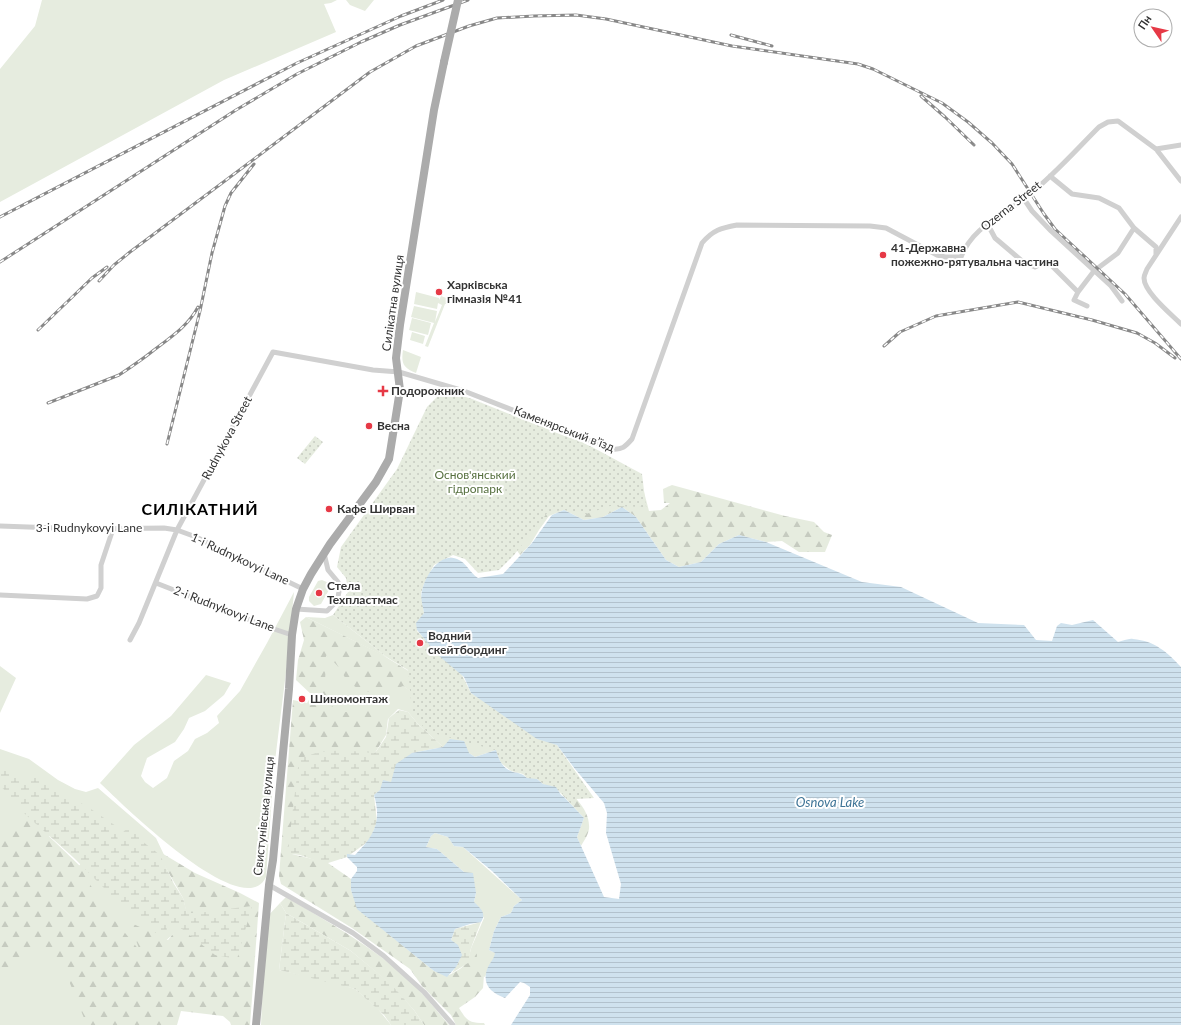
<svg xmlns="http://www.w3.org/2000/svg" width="1181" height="1025" font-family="Lato,sans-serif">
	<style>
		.grass { fill: #e6ecdf }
		.forest { fill: url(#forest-firs) }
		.wetland { fill: url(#wetland-marsh) }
		.park { fill: url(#park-dots) }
		.water { fill: url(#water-rules) }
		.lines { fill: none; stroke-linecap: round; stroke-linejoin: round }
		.minor { stroke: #d0d0d0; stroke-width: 5 }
		.primary { stroke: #ababab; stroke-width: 8 }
		.rail-casing { stroke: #888; stroke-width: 3 }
		.rail { stroke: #fff; stroke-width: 1.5; stroke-dasharray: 4.5; stroke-linecap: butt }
		.primary-bridge { stroke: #ababab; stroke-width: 8 }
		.poi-dot { fill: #e63946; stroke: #fff; stroke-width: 1.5 }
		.labels { text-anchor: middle; stroke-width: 4; stroke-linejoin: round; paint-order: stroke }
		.street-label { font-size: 12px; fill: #333; stroke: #fff }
		.poi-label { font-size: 12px; font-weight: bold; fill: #333; stroke: #fff; text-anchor: start }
		.park-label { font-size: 12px; fill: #56703f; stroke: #fff }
		.water-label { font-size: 13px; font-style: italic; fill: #3f7597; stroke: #fff }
		.district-label { font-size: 16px; font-weight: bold; letter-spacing: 1px; fill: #000; stroke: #fff }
	</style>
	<defs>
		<pattern id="forest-firs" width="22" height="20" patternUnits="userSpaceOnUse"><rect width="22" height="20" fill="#e6ecdf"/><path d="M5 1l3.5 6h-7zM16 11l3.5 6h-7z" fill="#c6cbc0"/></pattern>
		<pattern id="wetland-marsh" width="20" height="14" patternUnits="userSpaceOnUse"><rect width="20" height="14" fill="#e6ecdf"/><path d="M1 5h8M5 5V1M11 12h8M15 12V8" fill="none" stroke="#c6cbc0"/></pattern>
		<pattern id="park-dots" width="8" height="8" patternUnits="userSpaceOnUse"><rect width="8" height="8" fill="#e6ecdf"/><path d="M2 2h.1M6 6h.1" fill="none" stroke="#c6cbc0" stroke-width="1.8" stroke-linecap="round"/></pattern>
		<pattern id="water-rules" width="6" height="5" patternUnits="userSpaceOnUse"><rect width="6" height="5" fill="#cfe2ee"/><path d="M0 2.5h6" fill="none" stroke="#b2c2cd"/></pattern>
	</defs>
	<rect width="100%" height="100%" fill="#fff"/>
	<path class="grass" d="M42,0H337L331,3L324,4L336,32L224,80L0,202V69L35,26Z
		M346,0H374L365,11L350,5Z
		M416,292L439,298V300L441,296L449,299L446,304H445L428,347L425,346L434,323L411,317L414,306L437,311L435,322L442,305L438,303L437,309L414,304Z
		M412,318L431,323L428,335L409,330Z
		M412,332L425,336L423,344L410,340Z
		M403,350L421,357L416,373C403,368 401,363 403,350Z
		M322,580L329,583L330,588L321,604L314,606L309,601V597L318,581Z
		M294,592L286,672L274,769L266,877C244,925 120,802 100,783L134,745L171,716L206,675L231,683L224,695L205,711L189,718L184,729L175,742L147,758L141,776L145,782L153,788L167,778L174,761L188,751L195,739L207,733L219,723L217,716L240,691L267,643Z
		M333,615L388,658L306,617L325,618Z
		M325,651L403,686L420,697L496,750L475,757L469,753L443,747L418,724L408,712L398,709L385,722L333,721L321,691Z
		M0,666L16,678L0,713Z
		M0,749L29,759L58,780L75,789L86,792L98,788L156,838L166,859L28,832L98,1025H0Z
		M435,833L448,837L454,846L463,847L522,900L514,906L511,913L501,917L494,931L489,950L495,953V959L489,966L485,977L474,972L472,946L484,918L474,902L476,893L464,872L437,849L426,847L431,836Z
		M82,862L152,925L191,919L136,966L74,872Z
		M280,903L286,913L279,970L325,980L355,989L378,1009L391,1025H261L266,918Z"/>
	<path class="forest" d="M541,426L560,435L578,440L639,473L649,511L661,510L670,503H664L663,489L672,485L785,516L814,522L824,532L832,535L825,552H799L782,541L766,542L739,535L719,544L701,562L679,567L666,560L636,517L622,507L603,517L584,520L564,510L549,516L539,530L530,545L520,555L514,546L533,428Z
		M306,617L381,654L433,686L421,702L410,691L403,686C384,694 364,697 348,681C344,678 343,672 339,668C336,663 330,659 326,655L325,683L329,699L335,712C343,712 351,712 358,711C372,709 375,709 388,718L386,735L375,753L292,854L328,863L351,879V890L359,910L434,971L449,975C467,966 467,964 472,945L477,955L475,970L484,975L483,988L475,997L459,1008C467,1021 469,1023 484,1023L485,1025H456L451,1015L422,986L410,969L352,928L281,884L279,876L293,700L307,703L312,695L296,680L298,660L304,640L300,622Z
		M556,779C570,793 591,808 589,829C588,835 584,841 581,846L577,837L584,818L554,786Z
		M28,816L80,866L101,904L140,951L129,922L168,940L177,929L188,919L183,898L158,854L160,852L195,873L240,893L259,903L250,1025H231L230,1022L223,1016L181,1011L177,1025H86V1023L63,966L40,941L27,958L0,975V841L13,825Z
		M286,897C328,922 372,946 408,979C423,993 436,1010 449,1025H424L414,1010L388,982L351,951L286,913L280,903Z"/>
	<path class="wetland" d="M399,710L408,712L418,724L443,747L412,753L391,782L374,795L377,822L370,840L347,857L325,864L300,855L292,854L288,850L299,759C320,748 351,750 375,753L386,737L389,718Z
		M0,763L22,777H42L69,798L85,805L116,826L118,842L124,831L131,828L142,841L160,855L174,884L183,898L187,913C209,913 230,908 252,906L237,959L215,955L182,929L167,927L166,936L157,934L110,894L74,858L25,814L0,785Z
		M286,913L351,951L390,983L414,1010L424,1025H391L384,1015L355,989L279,970Z
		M481,922L471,948L468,963L452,973L460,959L451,940L455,929Z"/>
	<path class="park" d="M444,390L472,399L592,447L642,474L646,507L610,506L586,514L564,510L548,512L514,555L499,570L478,573L465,559L453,555L434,565L424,584L421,593L424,613L417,631L462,675L471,693L557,745L594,798L576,799L572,805L560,791L543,784L537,779H528L523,774L511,771L501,763L495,750L426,731L412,710L408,670L388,658L333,615L348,592L346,578L337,567L341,547L397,469L427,407Z
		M315,436L323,442L305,464L297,458Z"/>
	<path class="water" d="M622,507L636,517L666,560L679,567L701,562L719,544L739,535L766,542L862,582L901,587L978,623L1024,625L1036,640L1052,641L1057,626L1061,623L1072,625L1093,620L1118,642C1123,641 1129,638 1133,639C1155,641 1167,652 1181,667V1025H511L530,995V987L524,983L520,982L505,998C490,993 481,983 488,967C491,961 494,959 495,953L489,950L494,931L501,917L511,913L514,906L522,900L492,871L463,847L454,846L448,837L435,833L431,836L426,847L437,849L464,872L473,873L476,893L474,902C480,908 487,913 481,922L470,924L455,929L451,940L458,945L462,955L456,967L447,977L434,971L357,909L351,890V879L357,871V867L347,857V854L355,855C374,836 382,822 374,795L380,790L383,780L391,782L396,764L412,753L443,747L450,739L464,741L469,753L475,757L496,750C499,760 502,768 513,772C519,773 523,774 527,778L537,779L543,784L556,787L561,795L564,797L584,818L577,837L604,897L619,899L621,884L606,833L607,813L604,803L575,769L557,745L537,739L471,693L464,677L438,655L417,630L416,623L424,613C423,606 420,598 422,591C425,577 439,552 457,559C467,563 469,572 478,578L503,574L532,543L552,515L564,510L584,520L603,517Z"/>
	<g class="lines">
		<path class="minor" d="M1156,149L1181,145
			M1050,176L1072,194L1099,198L1119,208L1134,228L1156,247V254
			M1024,199L1032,211L1051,231L1111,286L1122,301
			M1181,217L1147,269C1146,272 1144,275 1144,278C1144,292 1171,314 1181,324
			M987,223L995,238L1022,261L1035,267L1047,261L1078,292
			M1087,306L1074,300L1078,292L1094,271L1118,253L1134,228
			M0,526L84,529L164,528L177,530L196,537L303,589
			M156,583L268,627L292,635
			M0,595L87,599L97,596L101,588V565L113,529
			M296,609L327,611L337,601L340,587L338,582L328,570L324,553
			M130,640L139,623L177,530L273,352L373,370L399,372L464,391L612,449C622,450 625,447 632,439L702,243C713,230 721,228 737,225L870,226L886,228L937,255L945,257H961C974,224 1005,216 1030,194C1055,174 1076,150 1099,127L1108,122L1118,121L1156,149L1181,181
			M269,885L353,933L384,956L424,992L453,1025"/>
		<path class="primary" d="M256,1025L269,885L273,860L289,689L292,635L296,609L303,589L311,574L330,544L376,482L389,459L400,390L396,358L400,325L434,110L444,62"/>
		<g class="rail-casing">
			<path id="rail" d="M731,35L772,46
				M921,96L945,117L974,145
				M0,217L297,63L401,16L443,0
				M0,262L236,110L297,74L361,42L400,25L468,0
				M99,281L114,265L130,252L370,72L416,46L469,26L497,18L534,16L576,15L606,19L732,46L858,64L873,69L942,103L968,122L992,143L1012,164L1044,214L1055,229L1125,294L1181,359
				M38,330L92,278L107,267
				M884,346L900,332L936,316L1018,302L1092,320L1137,333L1155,343L1175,358
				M48,403L119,375C131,367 143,359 154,350C171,337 188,326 198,307
				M167,444L200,311L212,253L225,206L231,193L254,164"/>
		</g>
		<use href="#rail" class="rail"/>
		<path class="primary-bridge" d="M444,62L458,0"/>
	</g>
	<g class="poi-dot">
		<circle cx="883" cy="255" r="4"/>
		<circle cx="439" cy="292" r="4"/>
		<path d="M381 385h4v4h4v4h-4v4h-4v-4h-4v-4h4z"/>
		<circle cx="369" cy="426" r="4"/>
		<circle cx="329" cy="509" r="4"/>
		<circle cx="319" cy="593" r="4"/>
		<circle cx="420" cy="643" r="4"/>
		<circle cx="302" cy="699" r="4"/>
	</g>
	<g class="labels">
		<g class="street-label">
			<text transform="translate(1011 206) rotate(-38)" y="4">Ozerna Street</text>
			<text transform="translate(393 303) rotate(-82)" y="4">Силікатна вулиця</text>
			<text transform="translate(564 429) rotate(21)" y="4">Каменярський в’їзд</text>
			<text transform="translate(227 438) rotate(-62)" y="4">Rudnykova Street</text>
			<text x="89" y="532">3-i Rudnykovyi Lane</text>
			<text transform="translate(240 559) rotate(25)" y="4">1-i Rudnykovyi Lane</text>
			<text transform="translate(224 609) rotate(21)" y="4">2-i Rudnykovyi Lane</text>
			<text transform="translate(264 816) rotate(-84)" y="4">Свистунівська вулиця</text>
		</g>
		<g class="poi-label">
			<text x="891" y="252">41-Державна<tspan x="891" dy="14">пожежно-рятувальна частина</tspan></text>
			<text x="447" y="289">Харківська<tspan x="447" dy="14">гімназія №41</tspan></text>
			<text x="391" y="395">Подорожник</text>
			<text x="377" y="430">Весна</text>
			<text x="337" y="513">Кафе Ширван</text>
			<text x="327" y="590">Стела<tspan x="327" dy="14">Техпластмас</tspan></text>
			<text x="428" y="640">Водний<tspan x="428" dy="14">скейтбординг</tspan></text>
			<text x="310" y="703">Шиномонтаж</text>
		</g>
		<g class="park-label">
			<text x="475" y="479">Основ'янський<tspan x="475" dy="14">гідропарк</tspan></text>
		</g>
		<g class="water-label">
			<text x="830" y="807">Osnova Lake</text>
		</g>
		<g class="district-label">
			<text x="200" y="515">СИЛІКАТНИЙ</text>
		</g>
	</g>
	<g transform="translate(1153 28) rotate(304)"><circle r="19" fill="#ffffff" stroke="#adadad"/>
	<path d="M0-3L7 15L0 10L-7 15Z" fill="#e63946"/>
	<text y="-6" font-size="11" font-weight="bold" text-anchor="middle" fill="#333333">Пн</text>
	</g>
</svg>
